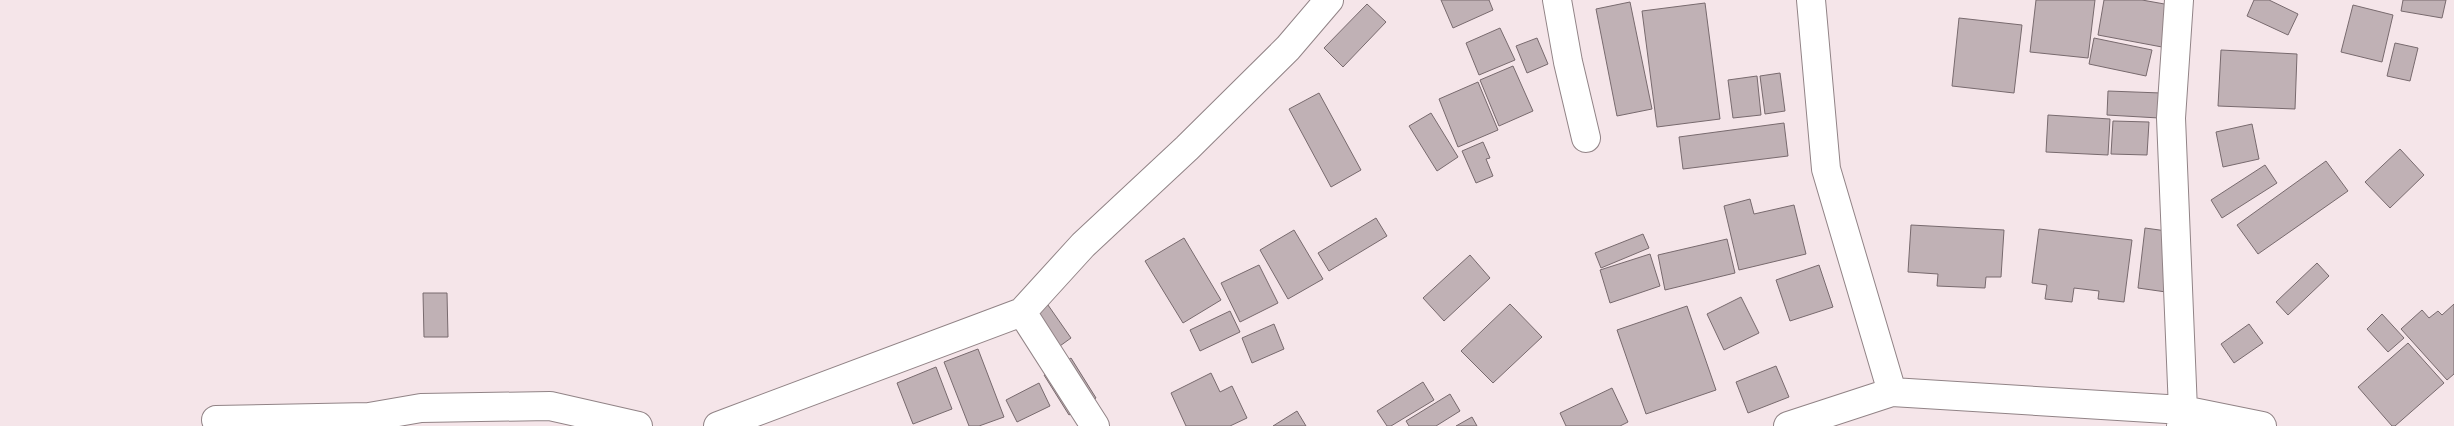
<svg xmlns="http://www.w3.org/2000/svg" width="2454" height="426" font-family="'Titillium Web',sans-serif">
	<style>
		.building { fill: #c0b1b5; stroke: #786a6e }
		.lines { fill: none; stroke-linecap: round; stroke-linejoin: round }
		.minor-casing { stroke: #918386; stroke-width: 30 }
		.minor { stroke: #fff; stroke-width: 28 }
	</style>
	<rect width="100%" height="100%" fill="#f5e5e9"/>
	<path class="building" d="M1441,0H1489L1493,10L1453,28Z
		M2036,0H2095L2088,58L2030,52Z
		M2104,0H2142L2170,5L2162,47L2098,35Z
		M2254,0H2269L2298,14L2288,35L2247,16Z
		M2403,0H2446L2442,18L2401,11Z
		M1630,2L1652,109L1617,116L1596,9Z
		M1705,3L1720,119L1657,127L1642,11Z
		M1367,4L1386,22L1343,67L1324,48Z
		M2353,5L2393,15L2382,62L2341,52Z
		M1959,18L2022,25L2014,93L1952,86Z
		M1500,28L1515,60L1479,75L1466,43Z
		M1537,38L1548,64L1527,73L1516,46Z
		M2094,38L2152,50L2146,76L2089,64Z
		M2395,43L2418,48L2410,81L2387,76Z
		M2221,50L2297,54L2295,109L2218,106Z
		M1513,66L1533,111L1499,126L1480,80Z
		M1780,73L1785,111L1765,114L1760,76Z
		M1757,76L1761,115L1733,118L1728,80Z
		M1478,82L1498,130L1458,147L1439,99Z
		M2108,91L2161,93L2159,118L2107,115Z
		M1319,93L1361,170L1331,187L1289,109Z
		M1431,113L1458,157L1437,171L1409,126Z
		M2048,115L2110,119L2108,155L2046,152Z
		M2113,121L2149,122L2147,155L2111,154Z
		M1784,123L1788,156L1683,169L1679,137Z
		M2252,124L2259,159L2223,167L2216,132Z
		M1483,142L1490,158L1486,159L1493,176L1476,183L1462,151Z
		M2400,149L2424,175L2390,208L2365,182Z
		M2326,161L2348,191L2258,254L2237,225Z
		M2265,165L2277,183L2222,218L2211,200Z
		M1750,199L1754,214L1794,205L1806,254L1739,270L1724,206Z
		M1376,218L1387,236L1329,271L1318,253Z
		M1911,225L2004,230L2001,277H1986L1985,288L1937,286L1938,274L1908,272Z
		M2145,228L2174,232L2166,292L2138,288Z
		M2039,229L2132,240L2124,302L2098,299L2099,291L2074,288L2072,302L2045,299L2047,285L2032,283Z
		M1294,230L1323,279L1288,299L1260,250Z
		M1643,234L1649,248L1601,268L1595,253Z
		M1184,238L1221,300L1183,323L1145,261Z
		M1727,239L1735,273L1665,290L1658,255Z
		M1650,254L1660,286L1610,303L1600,270Z
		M1470,255L1490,278L1444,321L1423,298Z
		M2317,263L2329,276L2288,315L2276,302Z
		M1259,265L1278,303L1240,322L1221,283Z
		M1819,265L1833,307L1790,321L1776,280Z
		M423,293H447L448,337H424Z
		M1041,295L1071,338L1039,361L1009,318Z
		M1741,297L1759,333L1724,350L1707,314Z
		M1510,304L1542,337L1493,383L1461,351Z
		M2454,304V374L2447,380L2401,329L2422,310L2429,318L2438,311L2442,315Z
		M1687,306L1716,390L1646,414L1617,330Z
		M1230,311L1240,332L1200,351L1190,330Z
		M2382,314L2404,338L2388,352L2367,329Z
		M1274,324L1284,349L1252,363L1242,338Z
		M2249,324L2263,343L2234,363L2221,344Z
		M2408,343L2444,383L2395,426H2392L2358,387Z
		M978,349L1004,417L979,426H969L944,362Z
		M1071,358L1096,398L1069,415L1044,375Z
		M1776,366L1789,397L1748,413L1736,382Z
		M936,367L952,409L913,424L897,383Z
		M1211,373L1220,392L1232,386L1247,418L1230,426H1186L1171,393Z
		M1423,382L1434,400L1391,426H1387L1377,411Z
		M1039,383L1050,406L1017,422L1006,400Z
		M1612,388L1628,422L1620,426H1566L1560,413Z
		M1450,394L1460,411L1436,426H1409L1406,421Z
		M1297,411L1306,426H1273Z
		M1472,417L1477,426H1456Z"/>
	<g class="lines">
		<g class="minor-casing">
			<path id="minor" d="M1557,0L1568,62L1586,138
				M1811,0L1826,169L1892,392
				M2179,0L2171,118L2183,410L2181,426
				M1022,312L1095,426
				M216,420L369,417L421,408L550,406L638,426
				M718,426L1022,312L1083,245L1187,148L1288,48L1329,0
				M1788,426L1892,392L2183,410L2262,426"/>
		</g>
		<use href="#minor" class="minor"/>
	</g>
</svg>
